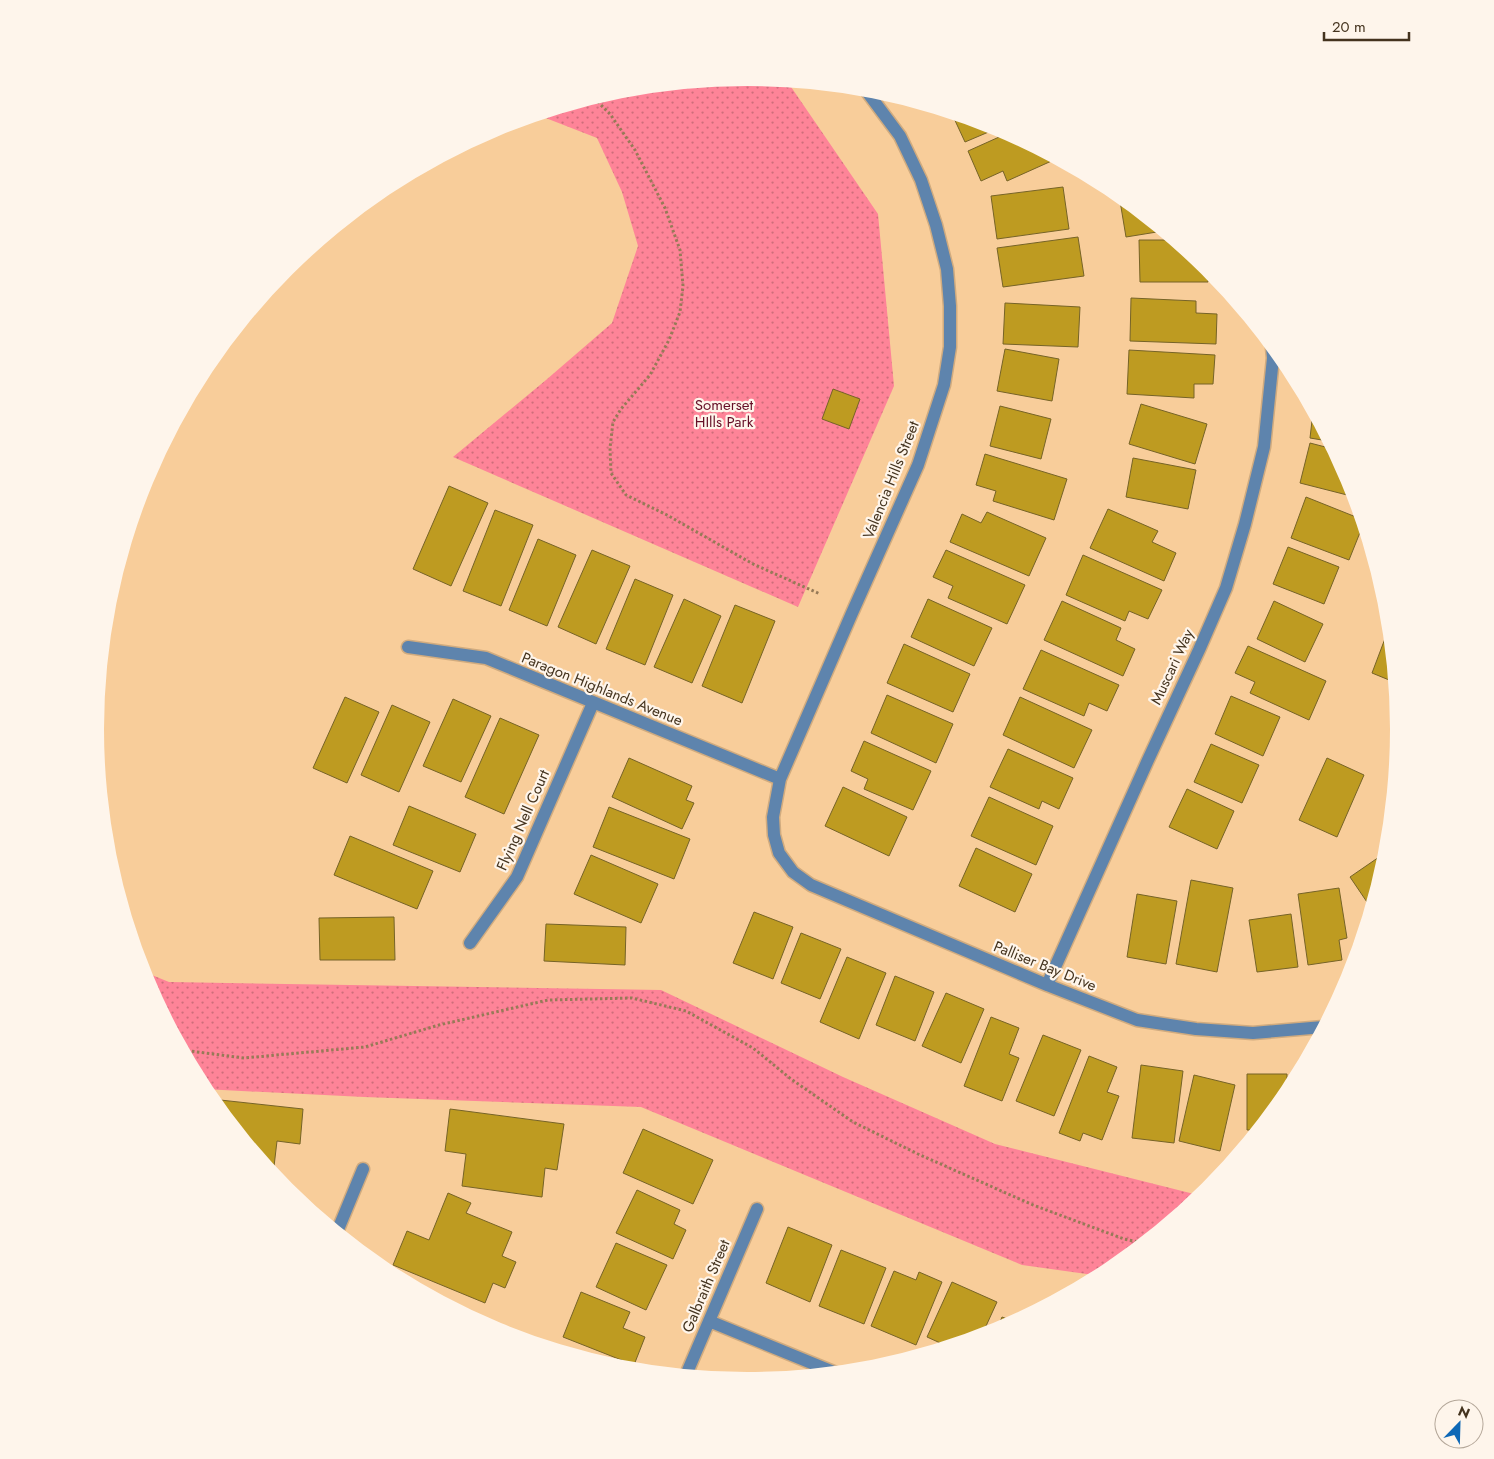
<svg xmlns="http://www.w3.org/2000/svg" width="1494" height="1459" font-family="Jost,sans-serif">
	<style>
		.park { fill: url(#park-dots) }
		.building { fill: #be9b21; stroke: #766327 }
		.lines { fill: none; stroke-linecap: round; stroke-linejoin: round }
		.minor-casing { stroke: #d0ab7f; stroke-width: 15 }
		.path { stroke: #977a57; stroke-width: 3; stroke-dasharray: 2.5 2.5; stroke-linecap: butt }
		.minor { stroke: #5e84ad; stroke-width: 12 }
		.labels { text-anchor: middle; stroke-width: 4.5; stroke-linejoin: round; paint-order: stroke }
		.park-label { font-size: 15px; fill: #660f27; stroke: #fef5eb }
		.street-label { font-size: 15px; fill: #44331e; stroke: #fef5eb }
	</style>
	<defs>
		<pattern id="park-dots" width="8" height="8" patternUnits="userSpaceOnUse" patternTransform="scale(1.25)"><rect width="8" height="8" fill="#fe8498"/><path d="M2 2h.1M6 6h.1" fill="none" stroke="#cf6d7b" stroke-width="1.8" stroke-linecap="round"/></pattern>
	</defs>
	<rect width="100%" height="100%" fill="#f8cd9a"/>
	<path class="park" d="M747,78L787,81L878,214L894,386L798,607L453,457L546,380L612,323L638,246L622,192L597,138L538,115L620,90Z
		M142,971L169,982L661,990L843,1077L995,1144L1202,1196L1109,1272L1101,1276L1022,1265L641,1107L364,1097L203,1089L145,979Z"/>
	<path class="building" d="M952,114H953L998,128L965,142Z
		M1008,133L1056,159L1007,181L1003,171L981,181L968,151Z
		M1063,187L1069,229L997,239L991,196Z
		M1119,195L1163,231L1126,237Z
		M1078,237L1084,276L1003,287L997,248Z
		M1139,240H1174L1208,268V282H1140Z
		M1131,298L1196,301V313L1217,314L1216,344L1130,341Z
		M1005,303L1080,307L1078,347L1003,344Z
		M1005,349L1059,359L1052,401L997,391Z
		M1129,350L1215,355L1213,384H1194V398L1127,394Z
		M833,389L860,399L849,429L822,419Z
		M1141,404L1207,424L1195,464L1129,444Z
		M1000,406L1051,419L1041,459L990,446Z
		M1313,412L1328,441L1310,438Z
		M1310,443L1333,449L1349,480L1355,497L1300,483Z
		M985,454L1067,479L1054,520L993,501L996,491L976,485Z
		M1133,458L1196,470L1188,509L1126,497Z
		M449,486L488,503L451,586L413,569Z
		M1306,497L1361,519L1363,525L1349,560L1291,538Z
		M1108,509L1158,531L1152,542L1176,553L1164,581L1090,548Z
		M495,510L533,525L501,606L463,591Z
		M987,512L1046,538L1029,576L950,542L962,514L981,523Z
		M538,539L576,555L547,626L509,610Z
		M1288,547L1339,567L1324,604L1273,584Z
		M592,550L630,566L596,644L558,627Z
		M946,550L1025,585L1007,624L948,598L953,586L933,577Z
		M1083,555L1162,590L1148,619L1129,611L1125,621L1066,595Z
		M635,579L673,595L645,665L606,649Z
		M684,599L721,616L692,683L654,667Z
		M928,599L992,628L974,666L911,637Z
		M1062,601L1121,628L1116,640L1135,649L1123,676L1044,640Z
		M1274,601L1323,624L1305,662L1257,639Z
		M735,605L775,621L742,703L702,686Z
		M1389,628L1394,682L1372,673Z
		M904,644L970,674L953,712L887,683Z
		M1248,646L1326,681L1309,720L1250,693L1255,682L1235,673Z
		M1041,650L1119,685L1107,711L1089,703L1084,716L1023,689Z
		M887,695L953,724L936,763L871,733Z
		M1231,696L1280,717L1263,756L1215,734Z
		M345,697L379,712L347,783L313,768Z
		M1020,697L1092,730L1074,768L1003,735Z
		M453,699L491,716L461,782L423,766Z
		M392,705L430,722L399,792L361,775Z
		M500,718L539,735L504,814L465,797Z
		M864,741L931,771L913,810L864,789L868,779L851,771Z
		M1211,744L1259,765L1242,803L1194,782Z
		M1008,749L1073,778L1059,809L1042,801L1039,809L990,787Z
		M629,758L692,786L686,800L694,803L682,829L612,797Z
		M1327,758L1364,775L1337,837L1299,820Z
		M843,787L907,817L889,856L825,826Z
		M1187,789L1234,811L1217,849L1169,827Z
		M989,797L1053,826L1036,865L971,836Z
		M409,806L476,834L460,872L393,845Z
		M609,807L690,839L674,879L593,847Z
		M350,836L433,871L417,909L334,875Z
		M976,848L1032,874L1015,912L959,886Z
		M591,855L658,884L641,923L574,894Z
		M1382,855L1386,860L1371,908L1350,877Z
		M1191,880L1233,888L1217,972L1176,964Z
		M1339,888L1347,938L1339,940L1342,960L1308,965L1298,894Z
		M1137,894L1177,901L1166,964L1127,957Z
		M754,912L793,927L773,979L733,963Z
		M1291,914L1298,967L1257,972L1249,920Z
		M394,917L395,960H320L319,918Z
		M546,924L626,927L625,965L544,961Z
		M801,933L841,949L820,999L781,983Z
		M847,957L886,973L859,1039L820,1022Z
		M895,976L934,992L915,1041L876,1025Z
		M946,993L984,1009L961,1063L922,1046Z
		M991,1017L1019,1028L1009,1054L1019,1058L1002,1101L964,1086Z
		M1043,1035L1081,1050L1054,1116L1016,1101Z
		M1089,1056L1117,1067L1107,1092L1119,1096L1102,1140L1083,1133L1080,1141L1059,1133Z
		M1141,1065L1183,1071L1174,1143L1132,1138Z
		M1247,1074H1287V1094L1258,1130H1247Z
		M1194,1075L1235,1085L1220,1151L1179,1141Z
		M211,1099L303,1109L300,1144L277,1141L273,1175Z
		M450,1109L564,1124L557,1170L545,1168L542,1197L462,1186L466,1154L445,1151Z
		M643,1129L713,1160L693,1204L623,1173Z
		M637,1190L680,1210L674,1224L686,1230L673,1259L616,1233Z
		M448,1193L471,1203L466,1213L512,1232L502,1256L516,1262L505,1288L493,1283L485,1303L393,1265L407,1231L429,1240Z
		M788,1227L832,1245L810,1302L766,1283Z
		M616,1243L667,1265L646,1310L596,1287Z
		M841,1250L886,1268L864,1324L819,1306Z
		M894,1271L916,1280L919,1272L942,1282L916,1345L871,1326Z
		M952,1282L997,1302L981,1337L946,1347L947,1346L927,1337Z
		M581,1292L630,1312L623,1328L645,1337L634,1365L563,1337Z
		M1002,1317L1015,1322L996,1332Z
		M570,1348L611,1366L568,1353Z"/>
	<g class="lines">
		<g class="minor-casing">
			<path id="minor" d="M865,89L900,136L921,180L936,225L947,269L950,306V347L944,385L918,465L852,613L780,779L773,817L774,835L779,853L793,872L811,885L1047,985L1137,1020L1196,1029L1253,1033L1323,1027
				M408,647L486,658L780,779
				M470,943L517,877L593,703
				M1047,985L1148,760L1199,650L1226,588L1245,524L1264,447L1273,358L1272,347
				M337,1232L363,1169
				M709,1321L836,1373
				M686,1375L757,1209"/>
		</g>
		<path class="path" d="M594,98L610,114L635,150L665,208L680,250L683,286L680,312L669,340L650,375L621,409L613,422L610,448L611,473L626,495L667,515L753,564L820,594
			M182,1050L244,1058L365,1047L439,1025L548,1000L632,998L686,1011L753,1048L791,1079L853,1122L918,1154L1033,1205L1124,1239L1144,1243"/>
		<use href="#minor" class="minor"/>
	</g>
	<g class="labels">
		<g class="park-label">
			<text x="724" y="410">Somerset<tspan x="724" dy="17">HIlls Park</tspan></text>
		</g>
		<g class="street-label">
			<text transform="translate(891 480) rotate(-68)" y="5">Valencia Hills Street</text>
			<text transform="translate(1172 667) rotate(-65)" y="5">Muscari Way</text>
			<text transform="translate(602 689) rotate(22)" y="5">Paragon Highlands Avenue</text>
			<text transform="translate(523 820) rotate(-66)" y="5">Flying Nell Court</text>
			<text transform="translate(1045 966) rotate(22)" y="5">Palliser Bay Drive</text>
			<text transform="translate(706 1286) rotate(-67)" y="5">Galbraith Street</text>
		</g>
	</g>
	<path d="M0 0H1494V1459H0ZM104 729a643 643 0 1 1 1286 0a643 643 0 1 1-1286 0Z" fill="#fef5eb" fill-rule="evenodd"/>
	<g transform="translate(1459 1424) rotate(23)"><circle r="24" fill="#fef5eb" stroke="#b4a799"/>
	<path d="M0-4L9 19L0 12L-9 19Z" fill="#0e68b6"/>
	<text y="-8" font-size="14" font-weight="bold" text-anchor="middle" fill="#44331e">N</text>
	</g>
	<path d="M1324 32v8h85v-8" fill="none" stroke="#44331e" stroke-width="2.5"/>
	<text x="1332" y="32" font-size="15" fill="#44331e" stroke="#fef5eb" stroke-width="4" paint-order="stroke">20 m</text>
</svg>
